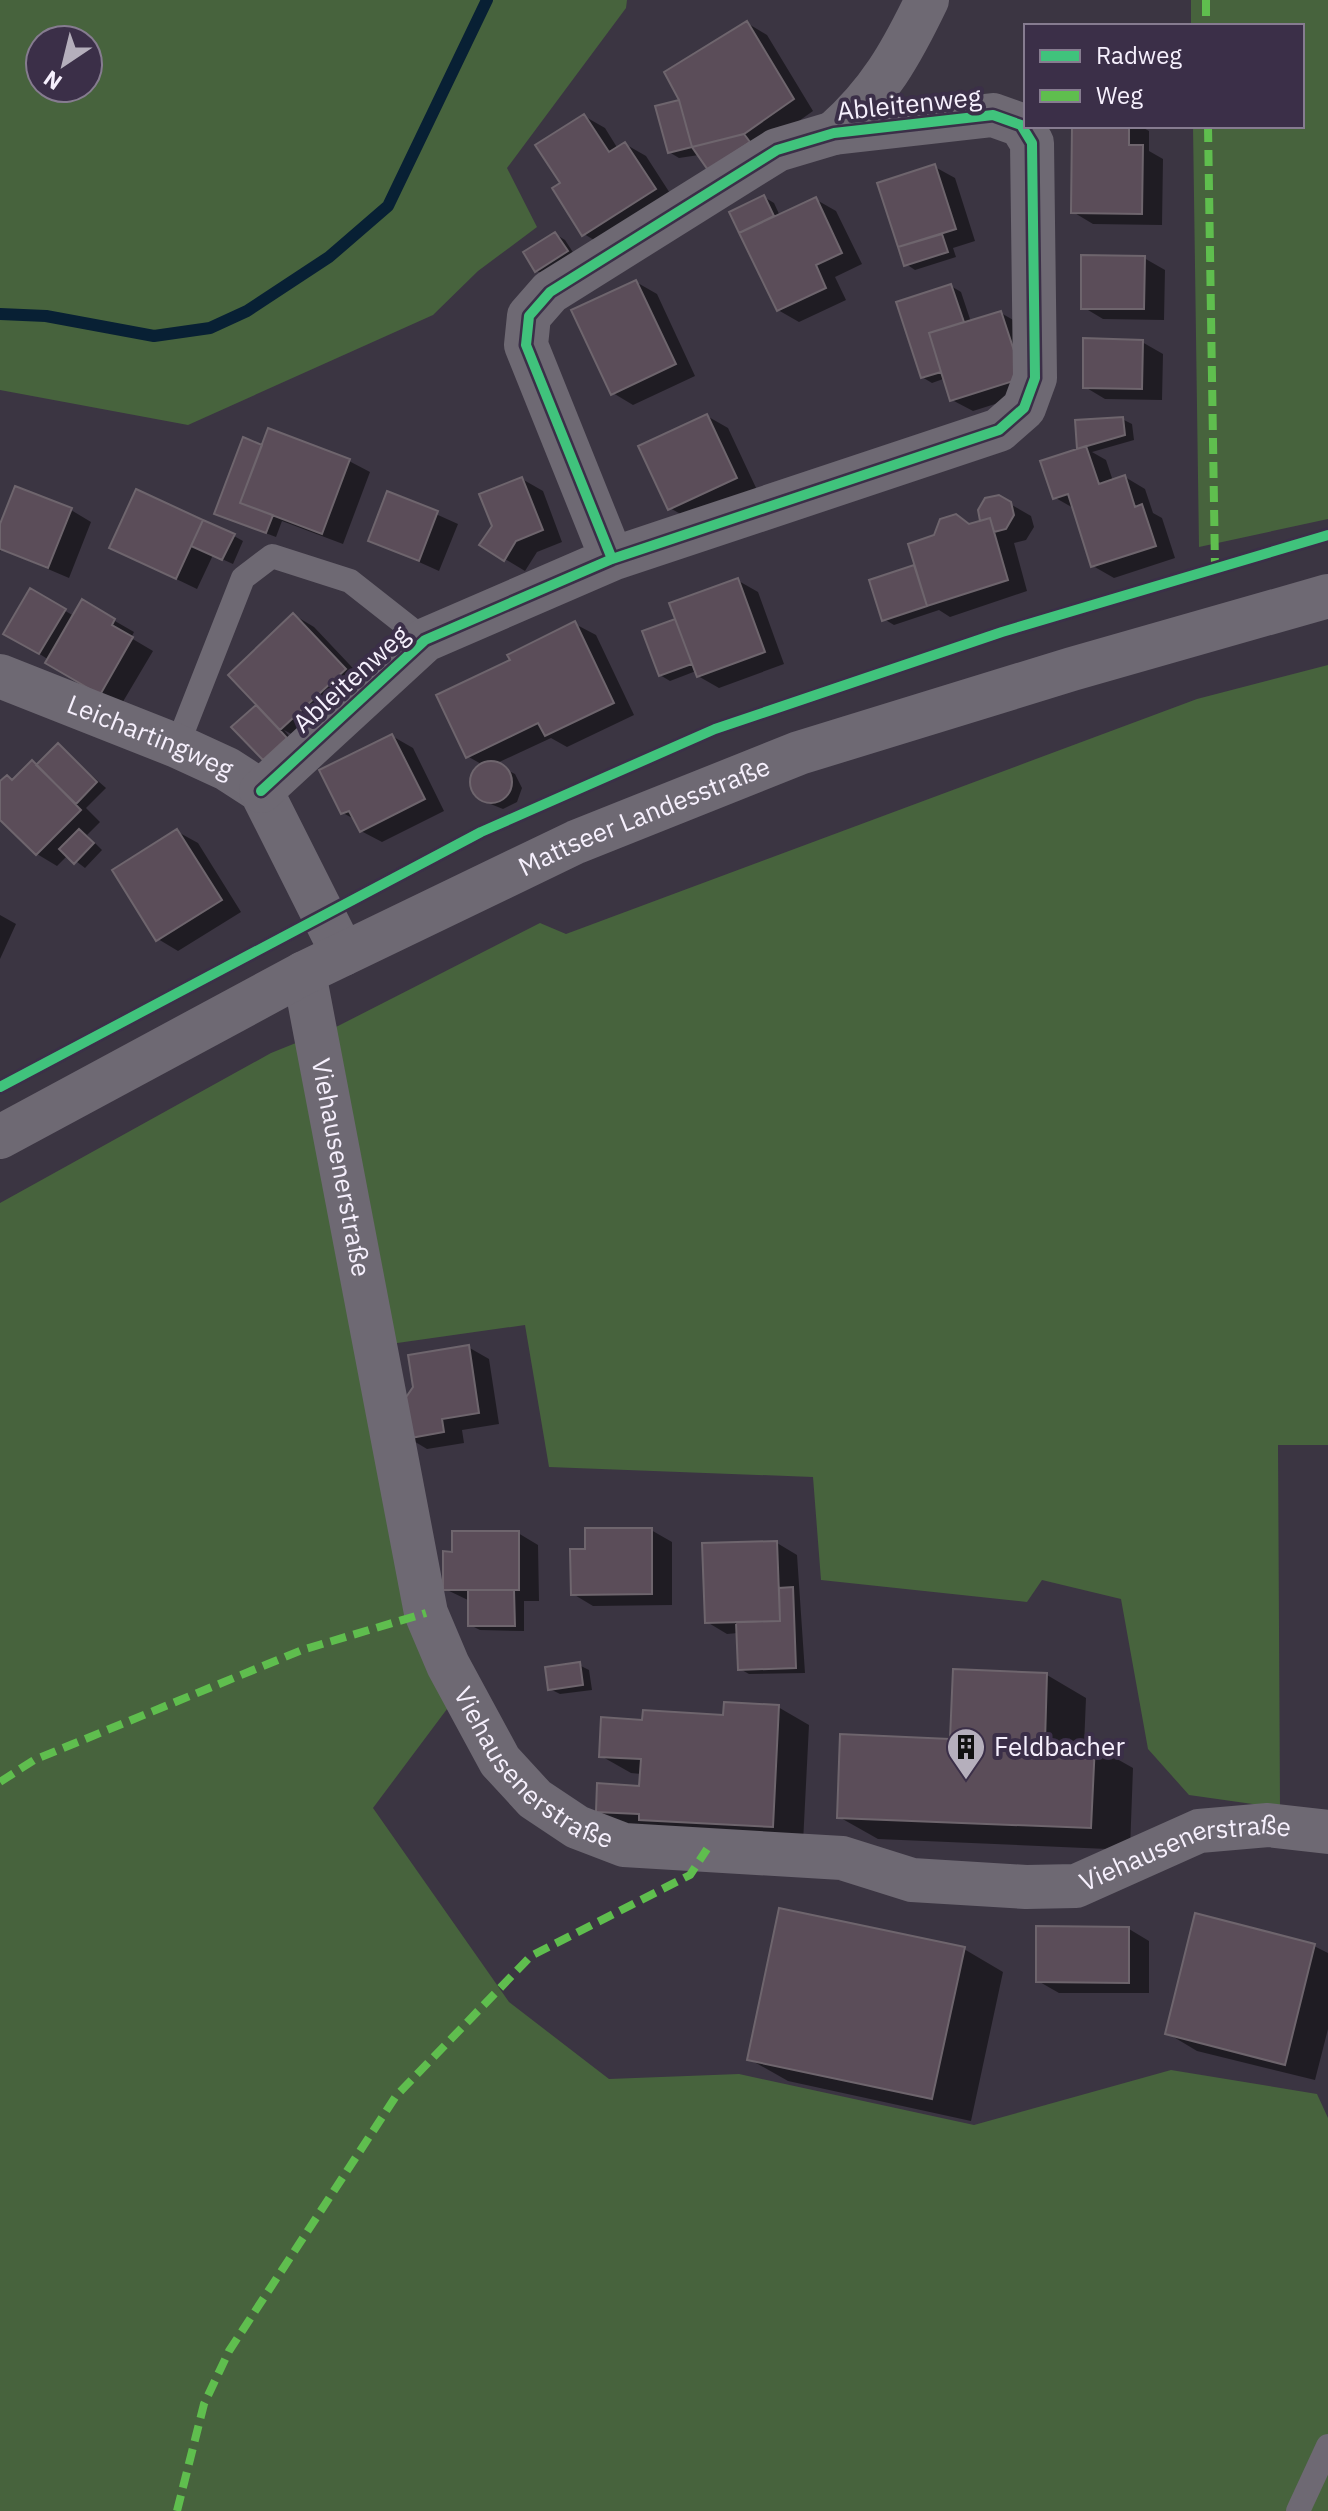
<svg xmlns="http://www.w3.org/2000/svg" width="1328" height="2511" font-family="'IBM Plex Sans',sans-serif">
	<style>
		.green { fill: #47633d; fill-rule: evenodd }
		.shadow { fill: #0007 }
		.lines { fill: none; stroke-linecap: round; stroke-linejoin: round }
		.stream { stroke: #082034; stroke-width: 12 }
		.building { fill: #5b4d59; stroke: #6e656d; stroke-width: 2 }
		.service { stroke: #6e6973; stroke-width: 24 }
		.minor { stroke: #6e6973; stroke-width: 44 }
		.secondary { stroke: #6e6973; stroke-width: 44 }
		.quiet { stroke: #5fbe4e; stroke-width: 8; stroke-dasharray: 16 8; stroke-linecap: butt }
		.cycleway-casing { stroke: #3b2f48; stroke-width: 15 }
		.cycleway { stroke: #40c37c; stroke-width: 10 }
		.labels { text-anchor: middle; stroke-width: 8; stroke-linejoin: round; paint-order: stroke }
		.street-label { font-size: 26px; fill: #f6f0fd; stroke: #3b2f48 }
		.poi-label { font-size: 26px; fill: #f6f0fd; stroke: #3b2f48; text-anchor: start }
	</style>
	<rect width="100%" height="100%" fill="#3b3542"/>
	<path class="green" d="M0,0H627L626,8L507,168L537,227L478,271L433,315L188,425L0,390ZM40,40H88V88H40Z
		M1191,0H1328V519L1199,547L1193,126H1302V26H1191Z
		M1328,665V1445H1278L1280,1808L1189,1795L1148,1749L1121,1599L1042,1580L1027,1602L821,1580L813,1477L549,1467L525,1325L362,1348L450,1705L373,1808L509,2002L609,2079L739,2074L974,2125L1171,2070L1317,2094L1328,2118V2511H0V1203L271,1053L338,1026L540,923L566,934L1197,699Z"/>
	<path class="shadow" d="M747,23L767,35L813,111L765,145L679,158L669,152L682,101Z
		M584,116L605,128L618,149L625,144L646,156L675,201L604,246L584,234L562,184Z
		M1074,126H1140L1149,131V151L1163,159L1162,225L1093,224L1073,212Z
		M935,167L955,178L975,241L953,248L956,257L915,270L906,264L880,184Z
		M764,197L774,203L780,216L815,199L836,211L862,264L835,277L846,300L799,322L778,310L731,213Z
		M555,234L565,240L576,257L547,276L537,271Z
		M1144,258L1165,270L1164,320L1103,319L1083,307Z
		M636,282L657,294L695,376L633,405L613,393Z
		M951,286L961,292L971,322L1001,313L1022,325L1042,389L973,411L952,400L946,378L932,383L922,377L899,303Z
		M1142,342L1163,354L1162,400L1105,399L1085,387Z
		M707,416L728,428L757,490L691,520L670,508Z
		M1122,419L1132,424L1134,440L1092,452L1106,460L1113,481L1125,477L1145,489L1153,513L1162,518L1175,558L1114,578L1093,566L1075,509L1054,497L1082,450L1079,448Z
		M263,448L349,461L370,472L343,544L282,521L276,537L226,518Z
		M522,479L543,491L562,542L537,552L525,571L505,559Z
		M389,493L458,524L439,571L370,540Z
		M998,497L1031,516L1034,527L1026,540L1014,543L1027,591L950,617L939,610L894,625L884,619L914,568L918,570L936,536L956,516L972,525L983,522Z
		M71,510L91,522L69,578L1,549L0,552V528Z
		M234,536L243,541L233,564L213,555L197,589L112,548Z
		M737,580L758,592L784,664L719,688L698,676L696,671L670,681L660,675L644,632L678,620Z
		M31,591L74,616L82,602L134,632L131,638L153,651L121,705L6,633Z
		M294,615L314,627L365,681L302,740L284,730L296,744L274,764L256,707L264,712Z
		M575,624L596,635L634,715L567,747L551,738L495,764L515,774L522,788L517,802L503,809L488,803L478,797L471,783L475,769L483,765L467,756L513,661Z
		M392,736L413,748L444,811L382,842L361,831L356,820L343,813Z
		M58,746L106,788L86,808L100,822L87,835L102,850L85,868L68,855L57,866L37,854L0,817V784L14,781L38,766Z
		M178,832L198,843L241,912L178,951L158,939Z
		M0,915L16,924L0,959Z
		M468,1347L489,1359L499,1424L462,1430L464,1443L427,1449L407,1437Z
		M651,1530L672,1542V1605L593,1606L573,1594L587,1551Z
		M518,1533L538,1545L539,1601H524V1631L480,1630L470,1625V1601L445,1589L454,1554Z
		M777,1543L797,1555L805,1673L749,1674L740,1669L738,1633L727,1634L707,1622Z
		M579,1665L589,1670L592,1690L560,1694L550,1689Z
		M1047,1675L1086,1698L1084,1746H1094L1133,1768L1130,1850L878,1839L839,1817Z
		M778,1707L809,1725L803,1843L628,1828L598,1811L640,1788L641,1774L631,1773L601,1756L644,1722L724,1717Z
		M1129,1929L1149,1941V1993H1059L1038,1981Z
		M1314,1946L1328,1953V2029L1315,2080L1197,2051L1167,2033Z
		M964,1949L1003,1972L971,2121L788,2081L749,2059Z"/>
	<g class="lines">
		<path class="stream" d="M0,314L46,316L154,336L210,328L247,311L329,257L388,206L487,0"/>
	</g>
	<path class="building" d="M747,21L794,99L744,134L692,147L679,100L664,72Z
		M679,100L692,147L668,153L655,106Z
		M584,114L609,152L625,142L656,189L582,236L552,188L560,183L535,145Z
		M1072,126H1129V145H1143L1142,214L1071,213Z
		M744,134L750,142L708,170L692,147Z
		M935,164L956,229L898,247L877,183Z
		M764,195L774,216L739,233L729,212Z
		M816,197L842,253L816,265L826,288L777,311L739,233Z
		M555,232L568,251L535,272L523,252Z
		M942,234L948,252L904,266L898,247Z
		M1081,255L1145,256L1144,309H1081Z
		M636,280L676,364L611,395L571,310Z
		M951,284L964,322L929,333L941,372L921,378L896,302Z
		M1001,311L1023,378L950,401L929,333Z
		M1083,338L1143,340L1142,389L1083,388Z
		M707,414L737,478L668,510L638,446Z
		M1123,417L1125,435L1077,449L1075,420Z
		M268,428L350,459L322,534L240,503Z
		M243,437L262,445L240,503L273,515L266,533L214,514Z
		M1086,446L1099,484L1125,475L1135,507L1142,504L1156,546L1091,567L1068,494L1053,499L1040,461Z
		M522,477L543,530L516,541L504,561L479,545L492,526L479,494Z
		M15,486L72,508L48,568L0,549V524Z
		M136,489L203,520L176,579L109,548Z
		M387,491L438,511L419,561L368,541Z
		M999,495L1011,502L1014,515L1006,529L994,532L990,518L980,521L978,510L985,498Z
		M956,514L969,524L990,518L1008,580L927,606L908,544L934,535L940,519Z
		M203,520L235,534L222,560L191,546Z
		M914,565L927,606L882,621L869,580Z
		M738,578L765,652L697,677L669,603Z
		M30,588L66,609L39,654L3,634Z
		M82,599L115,619L112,625L133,637L100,695L45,663Z
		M293,613L346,669L280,730L228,675Z
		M675,619L692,664L659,676L642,631Z
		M575,621L614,703L545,736L538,723L466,758L436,695L510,660L507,655Z
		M256,705L287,738L263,760L231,727Z
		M392,734L425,799L360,832L349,811L341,814L319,770Z
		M58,743L97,782L76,804L36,765Z
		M32,760L81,810L36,855L0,820V781L7,775L12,780Z
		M470 782a21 21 0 1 1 42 0a21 21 0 1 1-42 0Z
		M79,829L94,843L74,864L59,849Z
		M177,829L222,900L156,941L112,870Z
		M469,1345L479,1413L442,1419L444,1432L405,1439L400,1406L413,1387L408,1355Z
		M585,1528H652V1594L571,1595L570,1549H585Z
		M452,1531H519V1590H443V1551L452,1552Z
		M777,1541L780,1621L705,1623L702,1543Z
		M793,1587L796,1668L738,1670L736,1622L780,1621L779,1588Z
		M468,1590H514L515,1626H468Z
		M580,1662L583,1685L548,1690L545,1667Z
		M953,1669L1047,1673L1045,1742L1095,1744L1091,1828L837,1818L840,1734L950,1739Z
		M724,1702L779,1705L773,1827L639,1820V1814L596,1812L597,1783L639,1786L641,1759L599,1757L601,1717L642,1720L643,1710L723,1715Z
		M779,1908L965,1947L932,2099L747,2060Z
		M1195,1913L1315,1944L1285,2065L1165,2034Z
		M1036,1926L1129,1927V1983L1036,1982Z"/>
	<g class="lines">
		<path class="service" d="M177,746L243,578L272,556L350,581L425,640
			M1298,2511L1328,2446"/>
		<g class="minor">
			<path d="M834,133C879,93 901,54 927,0"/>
			<path id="s1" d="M0,676L177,746L227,769L261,791L343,954"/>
			<path d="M261,791L425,640L612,559L999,430L1024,408L1035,378L1032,143L1021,125L993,115L834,133L777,150L550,292L529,316L526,345L612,559"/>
			<path id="s2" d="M304,973L426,1613L448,1665L500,1761L535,1799L577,1827L624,1845L842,1858L912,1880L1026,1887L1076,1886L1199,1831L1268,1825L1328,1832"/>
		</g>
		<path class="secondary" id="s3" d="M0,1137L304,973L576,842L799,753L1072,669L1328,596"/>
		<path class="quiet" d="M1206,0V26
			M1208,126L1215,567
			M0,1782L34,1760L302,1650L426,1613
			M177,2511L204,2404L229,2351L396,2096L531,1956L690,1875L707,1849"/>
		<g class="cycleway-casing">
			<path id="cycleway" d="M261,791L425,640L612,559L999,430L1024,408L1035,378L1032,143L1021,125L993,115L834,133L777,150L550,292L529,316L526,345L612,559
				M0,1087L481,832L715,729L1002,632L1328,535"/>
		</g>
		<use href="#cycleway" class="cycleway"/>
	</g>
	<defs>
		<g id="building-pin" transform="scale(2)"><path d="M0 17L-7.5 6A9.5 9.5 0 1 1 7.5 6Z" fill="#b5afbc" stroke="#3b2f48"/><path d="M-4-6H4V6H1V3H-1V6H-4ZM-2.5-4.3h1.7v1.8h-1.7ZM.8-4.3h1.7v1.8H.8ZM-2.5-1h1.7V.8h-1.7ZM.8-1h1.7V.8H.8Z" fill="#111"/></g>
	</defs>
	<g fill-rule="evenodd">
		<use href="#building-pin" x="966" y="1747"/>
	</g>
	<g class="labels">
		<g class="street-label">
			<text transform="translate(909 104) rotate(-6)" y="9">Ableitenweg</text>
			<text transform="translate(351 679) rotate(-42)" y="9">Ableitenweg</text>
			<text dy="9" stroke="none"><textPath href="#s1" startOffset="162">Leichartingweg</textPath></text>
			<text dy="9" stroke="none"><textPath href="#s3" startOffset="720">Mattseer Landesstraße</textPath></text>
			<text dy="9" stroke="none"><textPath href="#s2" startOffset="198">Viehausenerstraße</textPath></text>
			<text dy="9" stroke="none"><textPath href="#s2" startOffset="846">Viehausenerstraße</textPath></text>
			<text dy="9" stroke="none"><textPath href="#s2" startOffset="1542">Viehausenerstraße</textPath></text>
		</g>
		<g class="poi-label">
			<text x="994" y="1756">Feldbacher</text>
		</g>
	</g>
	<rect x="1024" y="24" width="280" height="104" fill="#3b2f48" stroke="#867c90" stroke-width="2"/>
	<rect x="1040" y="50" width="40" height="12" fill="#40c37c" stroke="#867c90" stroke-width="2"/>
	<text x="1096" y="64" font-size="24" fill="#f6f0fd">Radweg</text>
	<rect x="1040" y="90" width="40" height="12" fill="#5fbe4e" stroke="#867c90" stroke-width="2"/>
	<text x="1096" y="104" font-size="24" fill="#f6f0fd">Weg</text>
	<g transform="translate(64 64) rotate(215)"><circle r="38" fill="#3b2f48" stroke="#867c90" stroke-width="2"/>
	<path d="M0-6L14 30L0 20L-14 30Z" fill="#b5afbc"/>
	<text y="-12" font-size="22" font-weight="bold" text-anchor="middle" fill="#f6f0fd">N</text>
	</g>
</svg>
